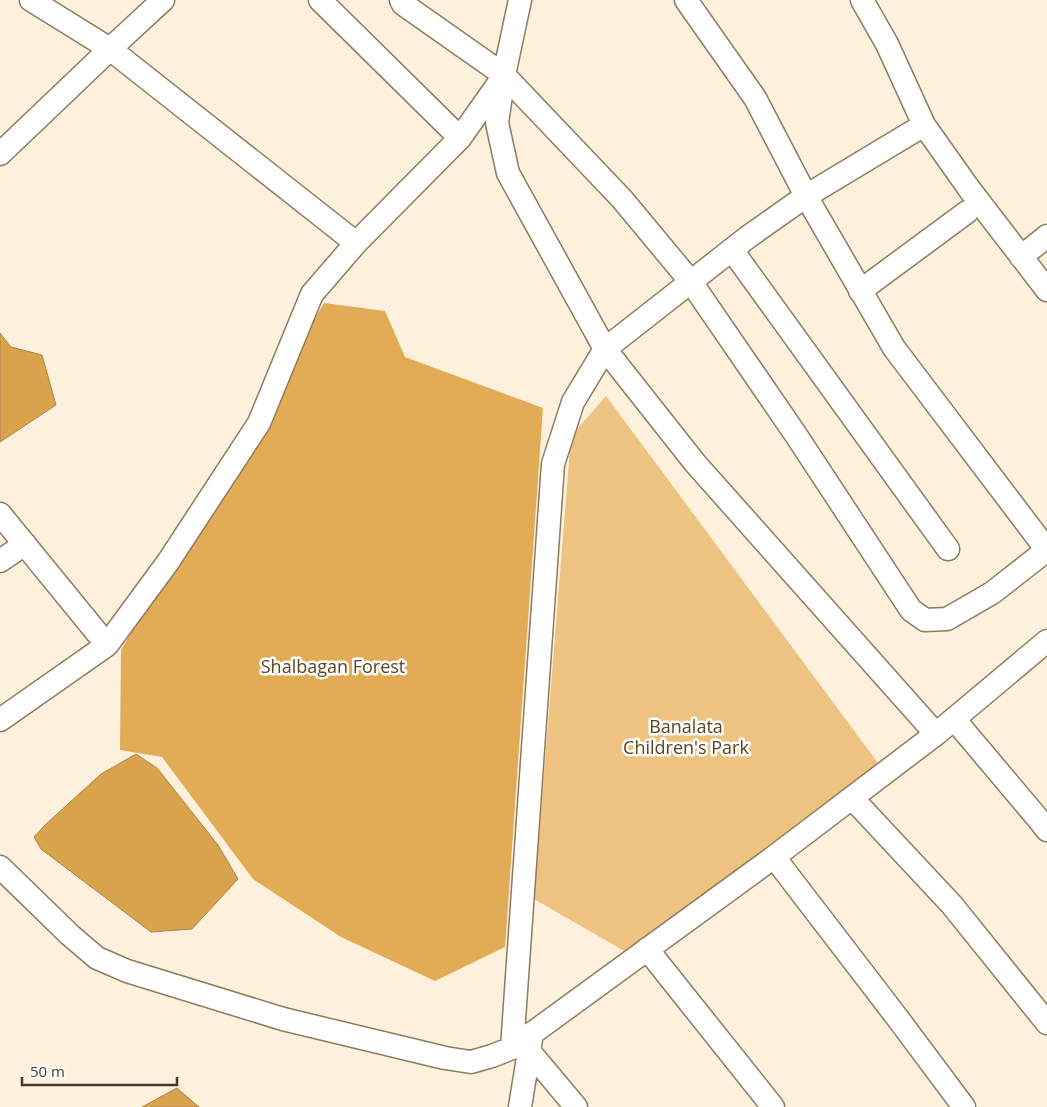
<svg xmlns="http://www.w3.org/2000/svg" width="1047" height="1107" font-family="'Open Sans',sans-serif">
	<style>
		.green { fill: #eec280 }
		.forest { fill: #e2ab56 }
		.water { fill: #d9a34e; stroke: #ac8445 }
		.lines { fill: none; stroke-linecap: round; stroke-linejoin: round }
		.street-casing { stroke: #8f7b5e; stroke-width: 25 }
		.street { stroke: #fff; stroke-width: 22 }
		.labels { text-anchor: middle; stroke-width: 5; stroke-linejoin: round; paint-order: stroke }
		.park-label { font-size: 18px; fill: #5b4420; stroke: #fff }
	</style>
	<rect width="100%" height="100%" fill="#fdf0dd"/>
	<path class="green" d="M606,396L881,767L626,952L534,899L571,436Z"/>
	<path class="forest" d="M324,303L385,311L405,357L543,408L505,947L435,981L341,937L253,879L162,757L120,750L121,650Z"/>
	<path class="water" d="M0,333L11,347L42,355L56,405L0,442Z
		M136,754L157,768L218,845L238,879L192,929L151,932L41,849L34,837L45,825L101,774Z
		M177,1088L199,1107H142Z"/>
	<g class="lines">
		<g class="street-casing">
			<path id="street" d="M31,0L110,49L356,243
				M320,0L460,138
				M401,0L403,4L504,75L622,199L691,282L796,435L911,610L925,620L947,619L992,593L1047,550
				M520,0L504,75L497,123L508,173L605,349L695,463L936,734
				M686,0L755,98L806,196L894,348L1047,550
				M862,0L887,44L924,125L970,190L1047,290
				M0,154L110,49L163,0
				M732,250L948,549
				M1021,257L1047,236
				M860,291L967,212
				M0,514L107,645
				M0,561L25,544
				M954,719L1040,821L1047,830
				M0,720L107,645L168,562L259,423L312,294L356,243L460,138L501,80
				M852,798L952,905L1047,1023
				M774,857L896,1016L964,1107
				M0,867L70,935L97,958L127,971L283,1019L445,1058L471,1062L492,1056L512,1048L774,857L936,734L1047,641
				M647,949L773,1107
				M512,1048L553,464L573,402L605,349L748,237L806,196L924,125
				M529,1051L576,1107
				M520,1107L532,1033"/>
		</g>
		<use href="#street" class="street"/>
	</g>
	<g class="labels">
		<g class="park-label">
			<text x="333" y="673">Shalbagan Forest</text>
			<text x="686" y="733">Banalata<tspan x="686" dy="21">Children's Park</tspan></text>
		</g>
	</g>
	<path d="M22 1077v8h155v-8" fill="none" stroke="#443b2f" stroke-width="2.5"/>
	<text x="30" y="1077" font-size="15" fill="#443b2f" stroke="#ffffff" stroke-width="4" paint-order="stroke">50 m</text>
</svg>
